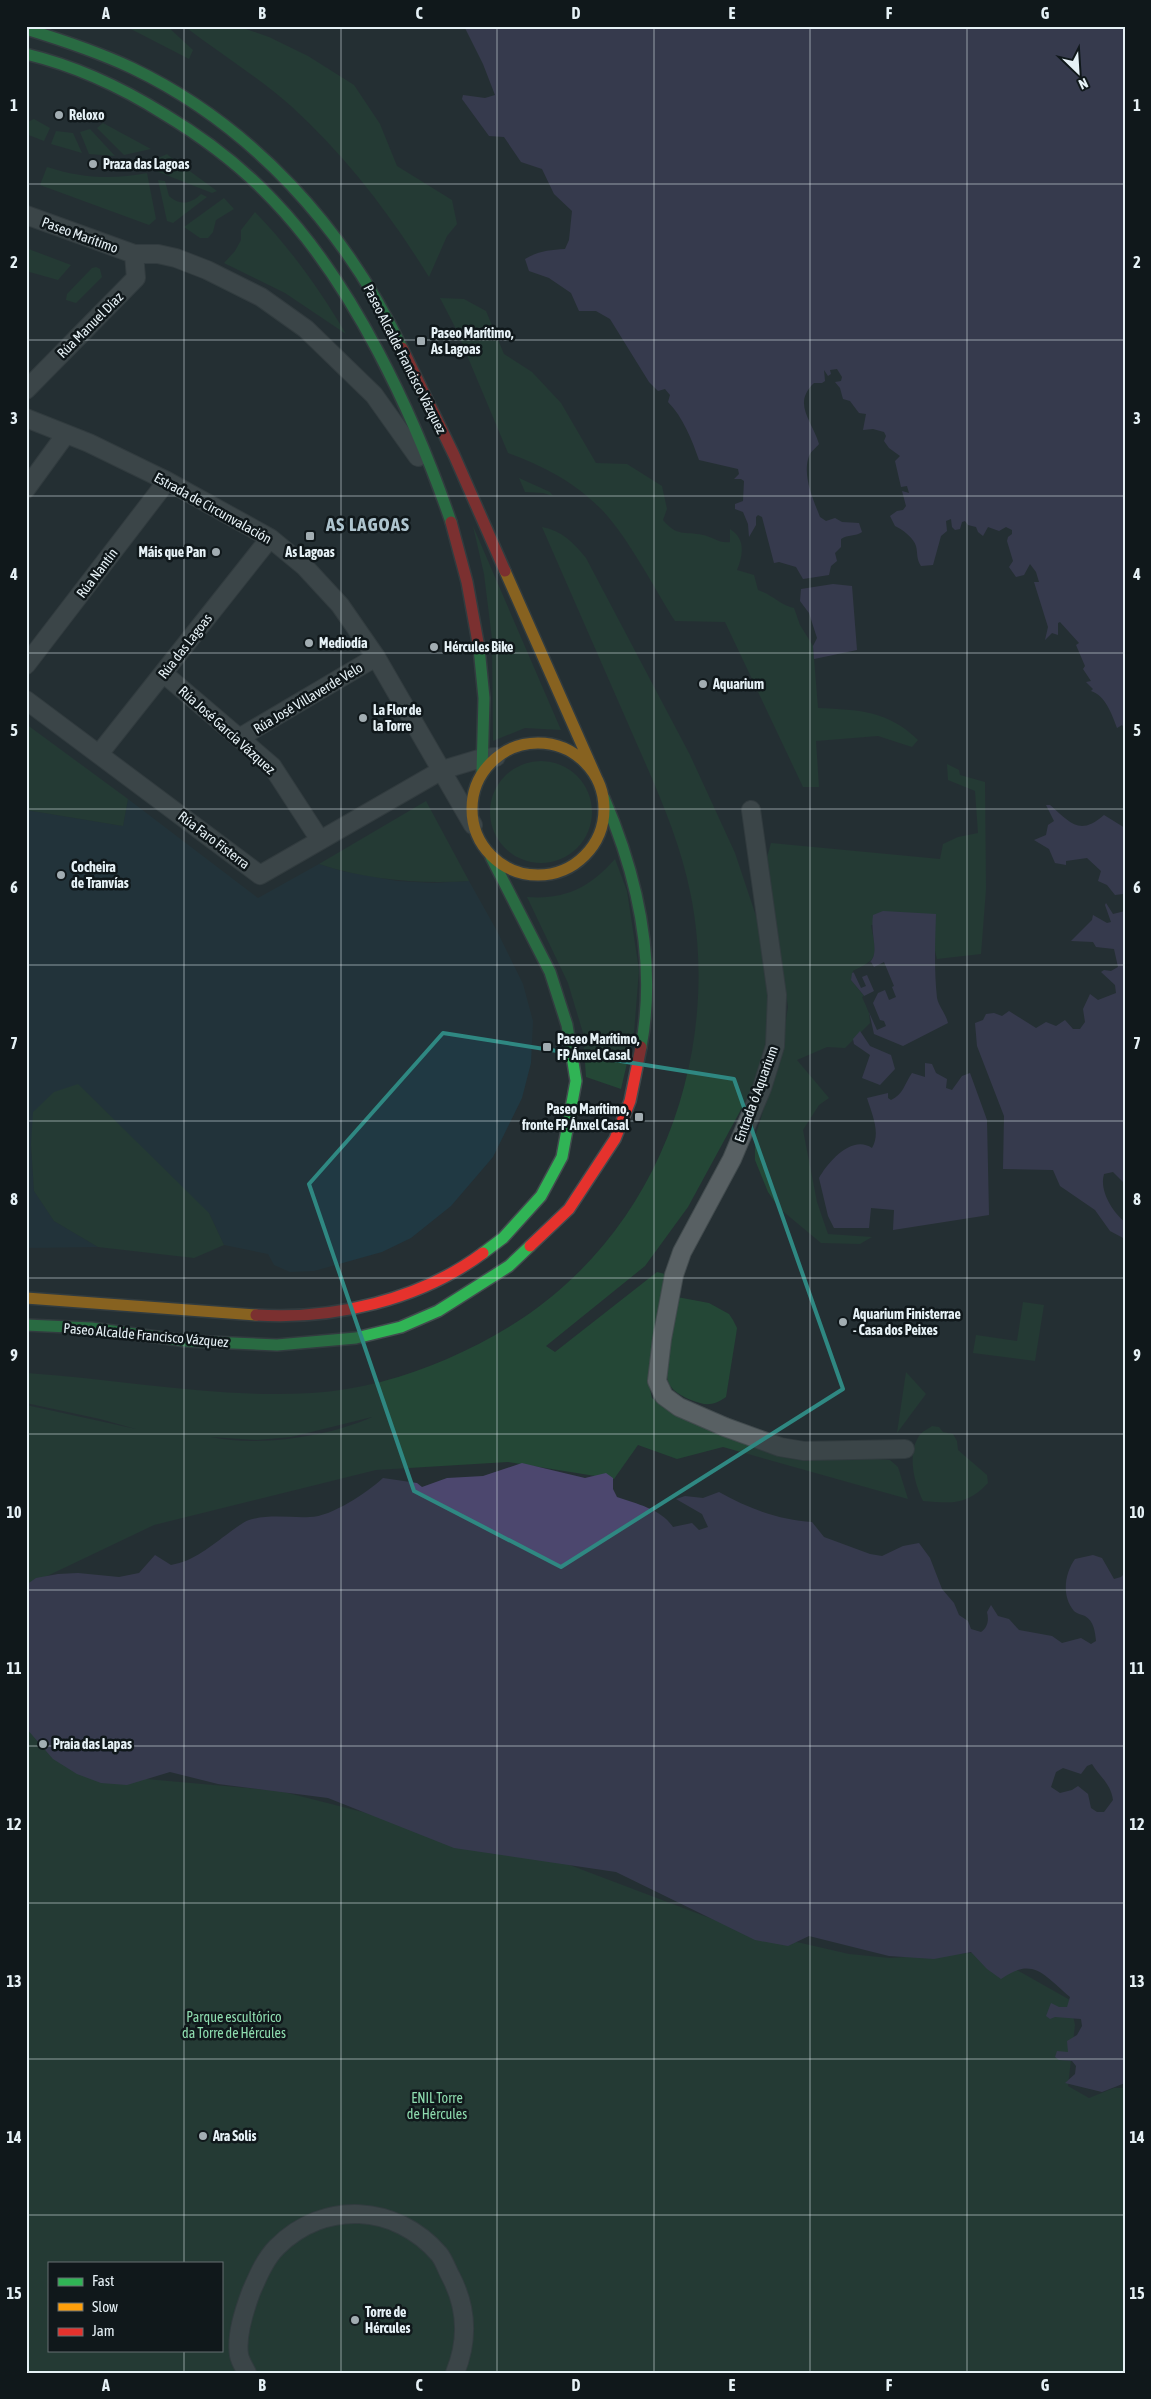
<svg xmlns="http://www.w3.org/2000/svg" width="1151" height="2399" font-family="'Asap Condensed',sans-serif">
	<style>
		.built { fill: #203943 }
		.green { fill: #244736; fill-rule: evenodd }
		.water { fill: #4c476e; fill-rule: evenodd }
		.pier { fill: #252f33 }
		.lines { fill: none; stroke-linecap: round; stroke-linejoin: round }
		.street-casing { stroke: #424b4e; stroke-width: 20 }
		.fast-casing { stroke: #424b4e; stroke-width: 14 }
		.slow-casing { stroke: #424b4e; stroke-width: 14 }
		.jam-casing { stroke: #424b4e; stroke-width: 14 }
		.street { stroke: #586063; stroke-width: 18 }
		.fast { stroke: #30b455; stroke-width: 11 }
		.slow { stroke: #ff9f0a; stroke-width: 11 }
		.jam { stroke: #e5322d; stroke-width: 11 }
		.marked { fill: none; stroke: #2f8882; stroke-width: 4; stroke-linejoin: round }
		.grid { fill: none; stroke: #e6f1f6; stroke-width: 1; stroke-opacity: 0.55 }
		.poi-dot { fill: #a2adb2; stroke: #10181b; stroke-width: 2 }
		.labels { text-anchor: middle; stroke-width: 5; stroke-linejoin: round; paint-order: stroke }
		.poi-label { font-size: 14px; font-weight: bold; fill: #e6f1f6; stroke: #10181b; text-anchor: start }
		.street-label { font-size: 14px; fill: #e6f1f6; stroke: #10181b }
		.park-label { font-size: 14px; fill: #8edcaf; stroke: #10181b }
		.district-label { font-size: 19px; font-weight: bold; letter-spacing: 1px; fill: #aec4ce; stroke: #10181b }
		.neatline { fill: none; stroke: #e6f1f6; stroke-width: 2 }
		.grid-label { font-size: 16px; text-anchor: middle; font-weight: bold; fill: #e6f1f6 }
	</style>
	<rect width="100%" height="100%" fill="#252f33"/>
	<path class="built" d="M128,799L258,898L319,864L342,871L397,881L433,883L469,881L497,931L523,984L533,1021L531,1063L522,1098L493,1157L451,1206L411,1238L382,1252L314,1271L290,1272L274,1265L268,1254L224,1245L209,1213L31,1145L34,1191L54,1221L98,1247L26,1248V810L123,826Z"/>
	<path class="green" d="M125,26H167L193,50L189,59Z
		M184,26H237L269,37L308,56L354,85L380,124L397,166L452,200L457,224L447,236L429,277C390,214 346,156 291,106C257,76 219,53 184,26Z
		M34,119L50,128L44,141L26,134V123Z
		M103,123L151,149L124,155L97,128Z
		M90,129L115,156L89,154L80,132Z
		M56,131L73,133L82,153L51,144Z
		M167,154L169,156L217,191L212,193L156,171L154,160Z
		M47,167C81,178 112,180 147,173L156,219L149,225L40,185Z
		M158,180L165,181L169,196C180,206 191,204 201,194L207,197L173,223L167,221Z
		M224,198L234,209L216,220L213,232L208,238H200L184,227Z
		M255,212C291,249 320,290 346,334L285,293L224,263L235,251L241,240V230Z
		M26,248L71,265L58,280L26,271Z
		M96,267L100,269L102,277L76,303L66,300L67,294L92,268Z
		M440,298L464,299L486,311L504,354L532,372L561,403L596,463L627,464L662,486L667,509L663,520C677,537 684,531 703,535C713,537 720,544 730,542V529C746,539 743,555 737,570L754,575L758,590C773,595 780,605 794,608L800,625L813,646L818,708C859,710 887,710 918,740L912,747L878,736L816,741L819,787H803L725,622L675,621C654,588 629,539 603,511C576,483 544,466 508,453L456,329Z
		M519,478L550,492L553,496L543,493L525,492Z
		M473,526L561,730L525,728L493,741L492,639L484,574Z
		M542,527C562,531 573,542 586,558L690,755L735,853L760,928L767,973L769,1014L766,1046L750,1093L688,1207L645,1266L546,1346L555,1352L657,1272L665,1274L648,1379L652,1398L664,1408L692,1423L770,1450L890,1460L898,1467L908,1499L723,1447L677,1459L638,1445L614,1479L508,1462L376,1470L154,1525L45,1577L26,1620V1405L136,1429L100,1419L26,1403V1373C121,1379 217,1399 312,1393C359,1390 405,1377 447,1359C490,1340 530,1317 565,1285C672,1190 718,1035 691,896C679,834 651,777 626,719C598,655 570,591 542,527ZM372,1417C328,1437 258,1447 211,1437L257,1440L291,1437Z
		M26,724L128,799L123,826L26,810Z
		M490 812a51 51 0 1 1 102 0a51 51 0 1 1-102 0Z
		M947,764L959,770L960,775L985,782L986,889L981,954L937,959L934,947L935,935L871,925C876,954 881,958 853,971L851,980L864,996L863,997L869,1013L870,1023L845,1048L827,1047L797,1060L829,1098L819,1105L803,1130L817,1202L828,1234L872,1237L860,1244L821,1243L779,1208L768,1192L755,1160V1137L780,1057L788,1007L766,861L771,843L940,859L943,844L958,837L978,833L975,791L948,780Z
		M426,801L469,881C418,884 368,880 319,864Z
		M615,859L627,891L639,970L634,1033L621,1089L586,1077L583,1033L568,983L527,897C566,900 590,887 615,859Z
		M78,1084L209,1213L224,1245L194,1258L98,1247L54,1221L34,1191L31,1145L33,1112L54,1092Z
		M677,1297L709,1303L729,1314L733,1320L737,1328L736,1335L726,1397C713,1406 706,1406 691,1400C683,1397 670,1390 668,1381C663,1363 674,1318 677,1297Z
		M1023,1302L1044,1305L1035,1361L973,1353L976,1335L1017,1341Z
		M906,1372L926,1394L897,1433Z
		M932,1426L939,1427L943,1432L953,1434L957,1441L958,1450L987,1475L988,1483C966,1506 952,1503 923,1501C914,1483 907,1454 919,1436C921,1432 928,1429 932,1426Z
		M26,1685L112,1776L280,1791L567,1864L736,1928L849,1954L890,1958L985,1952L1070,2000L1075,2025L1068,2086L1089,2098L1114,2088H1125V2373H26ZM49,2263H221V2350H49Z"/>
	<path class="water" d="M464,26H1125V729L1122,725L1117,728C1112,714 1105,695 1091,691L1093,689L1086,682L1091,681L1083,669L1085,666L1076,645L1079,643L1060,622L1058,623V635L1052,633L1045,640L1048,627L1034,582H1039L1036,572L1030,564L1024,575L1016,577L1009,567L1013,561L1007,541L1008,537L1012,534V530L1006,527L999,531L988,527L983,536L978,532L976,527L968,525L965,521L962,522L960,529L955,530L952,527L951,519L946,521L947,531L941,536L933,565L921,566C916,558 918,554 916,546C914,538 902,529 895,526L890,516L897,511L903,510L906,506L902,491L909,493L907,486L901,487L895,461L900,456L889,448L884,441L886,436L884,432L873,429L863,430L866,414L859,413L850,401L843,399L840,388L835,382L841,381L842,377L837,369L830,370L831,374L828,376L824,370L825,381L822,383H814C792,404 812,420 819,444C816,448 811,451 809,456C802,475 813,499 820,517L826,521L835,518L842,522L859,523L862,532C855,537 848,534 841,539V547L835,553L837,561L831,566L829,575L803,579L796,567L779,562L774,563L762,517L758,515L756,517V525L749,537L748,524L743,512L735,509V504L743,501L744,481L741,479H734L739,474L738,469L699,460C692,440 683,417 668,402L670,395L665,389L658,391L649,382L610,319L596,311H579L571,293L549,278L529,271L525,259C538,251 550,250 565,249L569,240L572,211L554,194L542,169L521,162L504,137L489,136L462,99L463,95L485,98L495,95L483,64Z
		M833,584L852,586L857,650L814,659L813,646L817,638L809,613L800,601L801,589Z
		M1046,805H1050C1070,822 1079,837 1104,815L1125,828V896L1123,894L1115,895L1107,885L1098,881L1101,871L1087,858L1066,861V865L1055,863L1049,849L1034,840L1046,835L1048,825L1054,821Z
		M1106,903L1113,914L1125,911V1184L1113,1172L1104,1174C1099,1190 1112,1212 1125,1222V1239L1110,1231L1095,1210L1060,1186L1053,1170L1003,1169L1004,1116L977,1046L975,1023L983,1020L986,1014L994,1013L1002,1016L1009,1011L1036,1028L1046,1022L1056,1026L1065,1020L1073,1029H1080L1085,1022L1083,1009L1090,994L1098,1000L1116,993L1115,985L1101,972L1104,970L1111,971L1118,967L1114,949L1096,947L1093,942L1071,941L1092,920L1093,915L1107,923L1111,922L1105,905Z
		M883,911L936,914C935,943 934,970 937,998C939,1007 946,1014 948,1023L903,1046L874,1034L866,998L851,980L852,973C888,960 869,944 873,915Z
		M860,1031L870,1046L891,1055L895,1069L880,1085L862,1078L870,1055L854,1044L853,1039Z
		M925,1063L932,1064L936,1073L947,1079L946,1088L952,1090L962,1076L970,1073L987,1120L989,1215L893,1230L894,1210L871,1208L869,1228H834L828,1216L819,1178C828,1162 852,1134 872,1148C881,1133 872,1114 867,1098L888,1093V1098L891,1100C903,1095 905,1083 912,1073L925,1077Z
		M522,1463L585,1478L606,1473L613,1478V1489L617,1497C637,1504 661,1509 673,1527L692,1523L699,1530L708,1527L702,1514L676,1499L685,1496L703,1498L719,1492C747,1508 779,1520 812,1522L824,1537L870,1554L882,1556L903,1546L919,1543L930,1558L942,1589L954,1603L959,1615L968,1621L971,1629L981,1632C988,1627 989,1620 987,1612L991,1605L998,1616L1009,1619L1019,1630L1052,1636L1062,1643L1081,1638L1091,1644L1096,1641C1095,1632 1094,1621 1085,1616C1082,1615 1076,1613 1074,1611C1061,1596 1065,1573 1075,1559L1093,1555L1102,1558L1114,1579L1121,1577L1125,1573V2083L1102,2092L1065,2083L1075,2074L1076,2066L1072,2061L1059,2060L1055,2057L1057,2051L1068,2052L1067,2041L1077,2035L1082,2026L1081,2019L1055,2017L1050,2019L1046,2016L1051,2003L1059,2007H1067L1070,1997C1044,1975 1033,1956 1001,1979L987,1969L971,1952L934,1959L889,1956L809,1936L788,1946L755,1940L616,1872L454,1848L328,1798L218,1784L170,1772L127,1785L101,1783L77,1774L53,1759L26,1728V1585L36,1578L58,1574L78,1573L119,1577L139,1573L155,1555L171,1565C194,1561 211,1546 230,1532C236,1528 243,1522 249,1520C269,1514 290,1518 310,1517C331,1517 368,1492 383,1478L417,1483L422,1487L447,1478L483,1476ZM1092,1764C1100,1777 1111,1784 1113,1800L1104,1812H1097L1091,1808L1088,1794L1078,1786L1072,1790L1060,1793L1051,1787L1056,1772L1063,1768L1081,1774L1087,1766Z"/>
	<path class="pier" d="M871,962L874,967L884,962L894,986L892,987L896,997L889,1000L885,990L878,993L873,1003L880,1020L884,1021L886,1026L877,1030L862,997L874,991L867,975L862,977L866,986L861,988L853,971Z"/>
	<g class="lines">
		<g class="street-casing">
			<path id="street" d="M26,215L134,254H158L176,258L207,270L261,297L306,329L374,395L418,457
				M26,390L136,278L134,254
				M26,418L89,443L167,481L270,538L304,566L340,605L376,657L473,825
				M26,489L66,434
				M26,665L167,481
				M163,673L272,766L320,840
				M26,700L260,875L442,770L482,758L496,757
				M239,738L376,657
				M99,754L270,538
				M751,810L777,995L775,1046L762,1088L732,1159L682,1252L674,1275L662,1339L657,1381L664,1396L679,1407L725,1427L780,1447L804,1451L905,1449
				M247,2373C244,2367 240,2361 239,2355C236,2335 244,2311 251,2292C258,2276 265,2259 277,2247C324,2200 396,2204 439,2254C444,2260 447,2270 451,2277C467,2308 468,2341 455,2373"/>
		</g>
		<g class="fast-casing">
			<path id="fast" d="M26,29C62,40 98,52 132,68C253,126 345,229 402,348
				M26,54C76,66 121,87 164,114C204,138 241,166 273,200C353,283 414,414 451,522
				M479,648L484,698L482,772
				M604,798C638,877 657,961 641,1047
				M483,1253L503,1238L541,1196L562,1157L576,1081L567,1025L550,972L491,857
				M26,1325L91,1328L186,1341L277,1345L356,1338L401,1327L438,1311L509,1266L530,1246"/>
		</g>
		<g class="slow-casing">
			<path id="slow" d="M505,571L597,779
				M472 809a66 66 0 1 1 132 0a66 66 0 1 1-132 0Z
				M26,1298L256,1315"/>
		</g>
		<g class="jam-casing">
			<path id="jam" d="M402,348L454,455L505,571
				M451,522L467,582L479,648
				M530,1246L569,1209L615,1139L630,1101L641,1047
				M256,1315C333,1320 420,1300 483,1253"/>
		</g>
		<use href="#street" class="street"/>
		<use href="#fast" class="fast"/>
		<use href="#slow" class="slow"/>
		<use href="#jam" class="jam"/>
	</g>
	<path d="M0 0H1151V2399H0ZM443,1033L734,1079L843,1389L561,1567L414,1491L309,1184Z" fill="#252f33" fill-opacity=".55" fill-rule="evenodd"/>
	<path class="marked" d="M443,1033L734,1079L843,1389L561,1567L414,1491L309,1184Z"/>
	<path class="grid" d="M184,26V2263M341,26V2373M497,26V2373M654,26V2373M810,26V2373M967,26V2373M26,184H1125M26,340H1125M26,496H1125M26,653H1125M26,809H1125M26,965H1125M26,1121H1125M26,1278H1125M26,1434H1125M26,1590H1125M26,1746H1125M26,1903H1125M26,2059H1125M26,2215H1125M184,2350V2373"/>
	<g class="poi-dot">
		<circle cx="59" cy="115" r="5"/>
		<circle cx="93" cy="164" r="5"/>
		<rect x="416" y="336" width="10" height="10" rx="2.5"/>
		<rect x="305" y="531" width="10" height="10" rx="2.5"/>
		<circle cx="216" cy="552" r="5"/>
		<circle cx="309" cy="643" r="5"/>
		<circle cx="434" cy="647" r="5"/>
		<circle cx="703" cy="684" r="5"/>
		<circle cx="363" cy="718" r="5"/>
		<circle cx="61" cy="875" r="5"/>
		<rect x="542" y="1042" width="10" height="10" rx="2.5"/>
		<rect x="634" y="1112" width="10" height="10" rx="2.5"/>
		<circle cx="843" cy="1322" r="5"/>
		<circle cx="43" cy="1744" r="5"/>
		<circle cx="203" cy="2136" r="5"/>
		<circle cx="355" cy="2320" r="5"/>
	</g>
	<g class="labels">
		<g class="poi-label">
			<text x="69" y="120">Reloxo</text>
			<text x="103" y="169">Praza das Lagoas</text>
			<text x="431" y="338">Paseo Marítimo,<tspan x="431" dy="16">As Lagoas</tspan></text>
			<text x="206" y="557" text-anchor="end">Máis que Pan</text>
			<text x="310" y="557" text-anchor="middle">As Lagoas</text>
			<text x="319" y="648">Mediodía</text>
			<text x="444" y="652">Hércules Bike</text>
			<text x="713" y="689">Aquarium</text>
			<text x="373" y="715">La Flor de<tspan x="373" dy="16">la Torre</tspan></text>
			<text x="71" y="872">Cocheira<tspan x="71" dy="16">de Tranvías</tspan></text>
			<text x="557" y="1044">Paseo Marítimo,<tspan x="557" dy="16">FP Ánxel Casal</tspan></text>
			<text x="629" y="1114" text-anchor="end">Paseo Marítimo,<tspan x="629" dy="16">fronte FP Ánxel Casal</tspan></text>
			<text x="853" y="1319">Aquarium Finisterrae<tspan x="853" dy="16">- Casa dos Peixes</tspan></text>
			<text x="53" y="1749">Praia das Lapas</text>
			<text x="213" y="2141">Ara Solis</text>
			<text x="365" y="2317">Torre de<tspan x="365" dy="16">Hércules</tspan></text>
		</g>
		<g class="street-label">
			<text transform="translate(80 235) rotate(20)" y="5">Paseo Marítimo</text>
			<text transform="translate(90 325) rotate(-45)" y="5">Rúa Manuel Díaz</text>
			<text transform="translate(405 359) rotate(63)" y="5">Paseo Alcalde Francisco Vázquez</text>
			<text transform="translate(213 508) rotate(29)" y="5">Estrada de Circunvalación</text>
			<text transform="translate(97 573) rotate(-53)" y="5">Rúa Nantín</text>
			<text transform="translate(185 646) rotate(-52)" y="5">Rúa das Lagoas</text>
			<text transform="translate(308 698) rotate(-31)" y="5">Rúa José Villaverde Velo</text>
			<text transform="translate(227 730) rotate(42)" y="5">Rúa José García Vázquez</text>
			<text transform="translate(214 840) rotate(37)" y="5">Rúa Faro Fisterra</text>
			<text transform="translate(756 1094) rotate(-70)" y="5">Entrada ó Aquarium</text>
			<text transform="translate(146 1335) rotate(5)" y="5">Paseo Alcalde Francisco Vázquez</text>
		</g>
		<g class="park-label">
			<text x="234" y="2022">Parque escultórico<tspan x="234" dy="16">da Torre de Hércules</tspan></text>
			<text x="437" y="2103">ENIL Torre<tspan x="437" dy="16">de Hércules</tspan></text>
		</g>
		<g class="district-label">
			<text x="368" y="531">AS LAGOAS</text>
		</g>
	</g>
	<rect width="1151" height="2399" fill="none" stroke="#10181b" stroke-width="55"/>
	<rect x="48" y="2262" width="175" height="90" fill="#10181b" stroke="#666f73"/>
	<rect x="58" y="2278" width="25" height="8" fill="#30b455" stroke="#666f73"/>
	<text x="92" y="2286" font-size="15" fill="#e6f1f6">Fast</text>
	<rect x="58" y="2303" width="25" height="8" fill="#ff9f0a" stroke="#666f73"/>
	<text x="92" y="2312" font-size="15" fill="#e6f1f6">Slow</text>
	<rect x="58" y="2328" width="25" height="8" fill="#e5322d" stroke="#666f73"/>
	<text x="92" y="2336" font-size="15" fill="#e6f1f6">Jam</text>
	<g transform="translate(1078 72) rotate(155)" stroke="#10181b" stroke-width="4" paint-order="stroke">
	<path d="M0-4L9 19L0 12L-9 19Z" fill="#e6f1f6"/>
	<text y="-8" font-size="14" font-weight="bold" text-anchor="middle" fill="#e6f1f6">N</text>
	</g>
	<rect x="28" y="28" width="1096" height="2344" class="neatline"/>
	<g class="grid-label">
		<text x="106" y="19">A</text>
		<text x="262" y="19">B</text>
		<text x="419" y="19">C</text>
		<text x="576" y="19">D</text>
		<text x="732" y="19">E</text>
		<text x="889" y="19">F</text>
		<text x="1045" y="19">G</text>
		<text x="14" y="111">1</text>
		<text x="1137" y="111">1</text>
		<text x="14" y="268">2</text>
		<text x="1137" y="268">2</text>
		<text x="14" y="424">3</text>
		<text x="1137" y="424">3</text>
		<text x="14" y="580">4</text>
		<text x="1137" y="580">4</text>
		<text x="14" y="736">5</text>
		<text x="1137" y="736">5</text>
		<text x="14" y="893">6</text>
		<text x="1137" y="893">6</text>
		<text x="14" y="1049">7</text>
		<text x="1137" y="1049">7</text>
		<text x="14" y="1205">8</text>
		<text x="1137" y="1205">8</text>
		<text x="14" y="1361">9</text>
		<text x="1137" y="1361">9</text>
		<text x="14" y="1518">10</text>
		<text x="1137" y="1518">10</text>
		<text x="14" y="1674">11</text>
		<text x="1137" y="1674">11</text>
		<text x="14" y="1830">12</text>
		<text x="1137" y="1830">12</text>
		<text x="14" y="1987">13</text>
		<text x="1137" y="1987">13</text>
		<text x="14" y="2143">14</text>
		<text x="1137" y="2143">14</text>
		<text x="14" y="2299">15</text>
		<text x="1137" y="2299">15</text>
		<text x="106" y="2391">A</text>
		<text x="262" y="2391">B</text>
		<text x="419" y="2391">C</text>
		<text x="576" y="2391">D</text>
		<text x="732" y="2391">E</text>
		<text x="889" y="2391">F</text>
		<text x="1045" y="2391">G</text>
	</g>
</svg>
